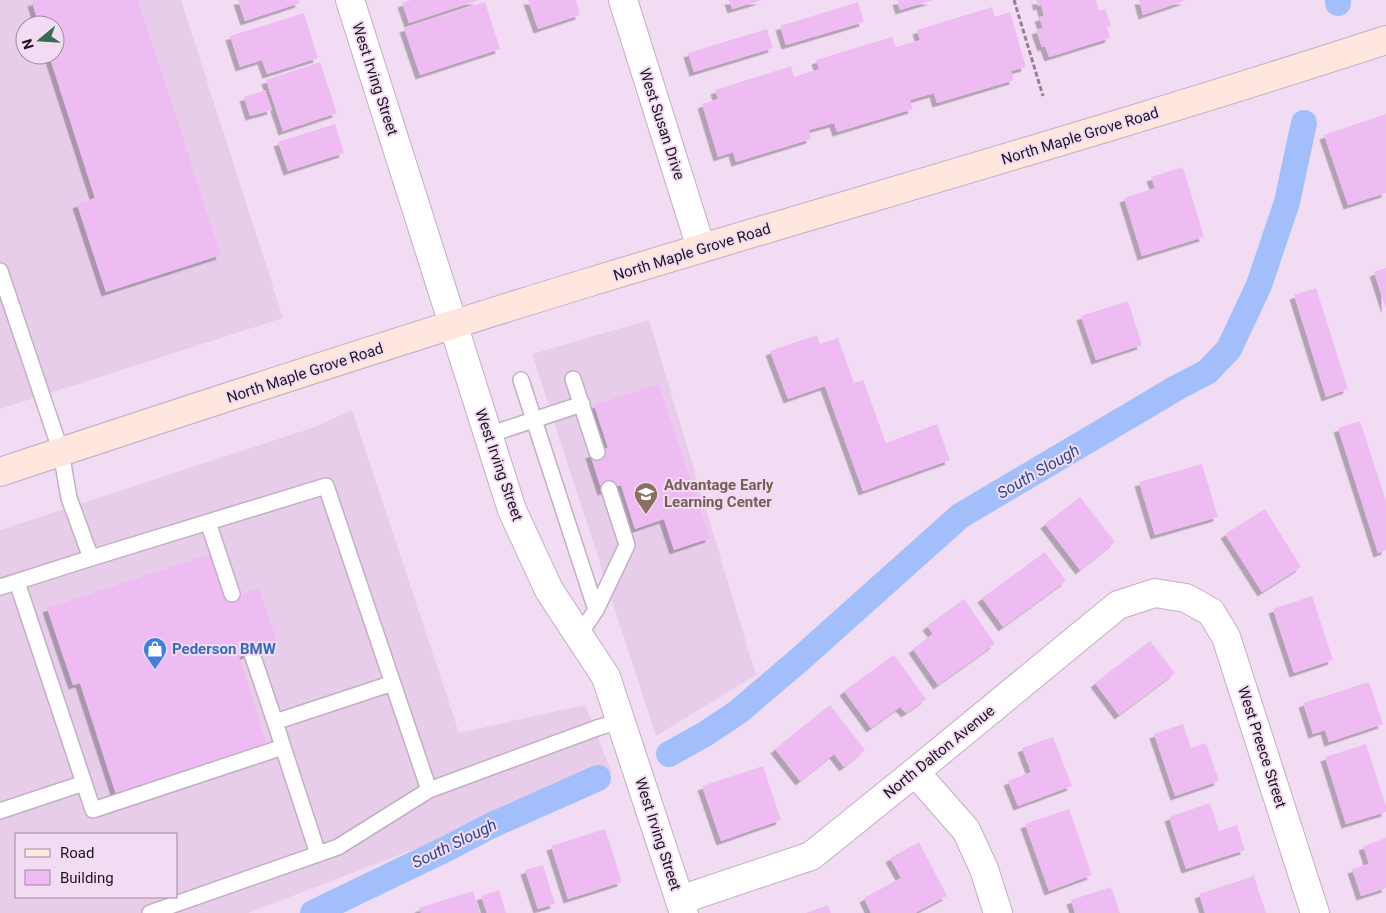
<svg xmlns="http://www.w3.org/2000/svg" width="1386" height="913" font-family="Roboto,sans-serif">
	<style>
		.built { fill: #e8cdea; fill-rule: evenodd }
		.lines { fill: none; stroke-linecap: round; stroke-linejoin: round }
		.canal { stroke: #a2bffb; stroke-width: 26 }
		.building { fill: #eebcf3; filter: url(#shadow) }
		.service-casing { stroke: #c3aec5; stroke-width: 18 }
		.minor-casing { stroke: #c3aec5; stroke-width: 30 }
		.tertiary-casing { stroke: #c3aec5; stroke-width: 30 }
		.secondary-casing { stroke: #c3aec5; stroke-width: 30 }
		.path { stroke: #918292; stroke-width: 3; stroke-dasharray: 5 2.5; stroke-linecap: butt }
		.service { stroke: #fff; stroke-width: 15 }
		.minor { stroke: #fff; stroke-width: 28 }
		.tertiary { stroke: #fff; stroke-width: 28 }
		.secondary { stroke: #ffe6df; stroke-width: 28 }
		.labels { text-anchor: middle; stroke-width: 4; stroke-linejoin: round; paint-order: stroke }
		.street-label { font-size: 15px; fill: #1d151d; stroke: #f2dcf3 }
		.education-label { font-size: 15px; font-weight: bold; fill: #785e54; stroke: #f2dcf3; text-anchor: start }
		.shop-label { font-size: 15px; font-weight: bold; fill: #366cbe; stroke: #f2dcf3; text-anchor: start }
		.water-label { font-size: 16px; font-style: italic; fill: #2b498f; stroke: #f2dcf3 }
	</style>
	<defs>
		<filter id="shadow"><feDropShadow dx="-4.5" dy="4.5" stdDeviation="0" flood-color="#0004"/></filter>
	</defs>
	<rect width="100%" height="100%" fill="#f2dcf3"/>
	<path class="built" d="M0,0H181L283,318L0,409ZM25,25H55V55H25Z
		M649,320L756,675L656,736L532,354Z
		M352,410L459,733L585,705L612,773L248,913H0V530L315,427ZM16,834H176V897H16Z"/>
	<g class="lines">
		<path class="canal" d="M1338,3V0
			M669,754L705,734L738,712L799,660L960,516L1178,387L1207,372L1229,349L1259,285L1287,202L1304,123
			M313,913L448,848L490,826L598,778"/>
	</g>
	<path class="building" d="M39,0H138L221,255L106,292L77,204L95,198L49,55H55V25H39L32,2Z
		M238,0H299L300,3L245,21Z
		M411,0H479L409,23L402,3Z
		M528,0H576L580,15L538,29Z
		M729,0H762L732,9Z
		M897,0H933L900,10Z
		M1036,0H1096L1099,11L1105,9L1111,26L1107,27L1110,38L1049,57L1045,46L1042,47L1036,30L1043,28L1039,17L1044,16L1041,5L1038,6Z
		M1139,0H1187L1143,15Z
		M485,2L500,49L420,75L404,28Z
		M858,2L864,22L786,45L780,26Z
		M992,7L995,17L1010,12L1026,67L1011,71L1014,80L937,103L934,93L910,100L913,109L837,132L834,123L809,130L811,139L736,162L733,152L718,157L702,104L718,99L715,90L791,66L794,77L819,69L816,60L892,37L896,47L920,40L917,30Z
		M304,13L318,58L267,74L262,60L240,67L230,36Z
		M767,29L773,48L694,72L688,53Z
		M320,62L337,113L283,131L266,80Z
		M265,90L272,110L250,116L244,97Z
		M1386,114V193L1348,205L1324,135Z
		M335,124L344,153L288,171L278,142Z
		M1183,167L1204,237L1142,256L1124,198L1155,188L1151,177Z
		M1386,268V309L1374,272Z
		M1316,288L1348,389L1326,397L1294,295Z
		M1128,301L1142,345L1096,360L1081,316Z
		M817,335L820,344L838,338L854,383L863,380L886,443L937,424L950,460L863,491L825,386L788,399L770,351Z
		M659,384L710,538L674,550L664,519L635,529L621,485L602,491L590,454L608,448L594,405Z
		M1360,421L1386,501V550L1378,553L1338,428Z
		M1202,464L1218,517L1155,535L1139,482Z
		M1080,497L1115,542L1080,570L1045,524Z
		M1265,509L1301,567L1262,592L1225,534Z
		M1045,552L1066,581L1003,627L982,598Z
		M210,554L225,600L259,588L278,644L239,657L267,744L116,794L80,683L73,685L47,608Z
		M1312,596L1333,660L1294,673L1273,609Z
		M964,599L995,644L938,685L913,649L933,634L927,626Z
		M1150,641L1175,673L1119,715L1095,683Z
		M894,655L926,699L906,713L900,707L871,728L844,691Z
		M1369,682L1383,724L1329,742L1325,730L1313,734L1303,703Z
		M830,705L865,750L844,767L834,754L800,781L775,749Z
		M1183,724L1191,748L1206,743L1219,781L1175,796L1154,734Z
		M1053,737L1072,786L1018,806L1008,781L1031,772L1022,748Z
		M1366,744L1386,806V812L1346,824L1325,757Z
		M763,766L781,820L721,841L702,786Z
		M1210,803L1219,831L1237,825L1245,850L1186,869L1169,817Z
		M1069,809L1092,875L1049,891L1025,824Z
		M605,829L622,882L568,899L551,846Z
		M1386,838V888L1361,896L1352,869L1369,864L1363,846Z
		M919,842L947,896L915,913H871L864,898L901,878L890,858Z
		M543,865L555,904L538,909L525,870Z
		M1254,876L1266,913H1205L1199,894Z
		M1111,887L1120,913H1075L1071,900Z
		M499,890L506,913H487L481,896Z
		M473,891L480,913H421L419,908Z
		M828,905L831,913H806Z"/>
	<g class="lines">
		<g class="service-casing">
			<path id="service" d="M0,271L61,452L69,498L91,558L326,486L429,790L597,728L620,721
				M573,379L597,452
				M521,380L596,610L579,635
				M488,435L582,404
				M208,522L232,594
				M17,582L84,783
				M0,587L91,558
				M596,610L627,545L609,489
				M252,654L275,722
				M283,747L318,854
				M0,811L84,783L93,810L283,747L275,722L393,683
				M150,913L338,847L429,790"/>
		</g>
		<g class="minor-casing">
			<path id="minor" d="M350,0L453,324
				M623,0L701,248
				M915,772L966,830L984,869L998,913
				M680,900L811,856L915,772L1118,605L1155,593L1186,598L1211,612L1226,637L1315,913"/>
		</g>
		<g class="tertiary-casing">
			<path id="tertiary" d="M453,324L512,510L549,590L606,677L684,913"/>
		</g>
		<g class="secondary-casing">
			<path id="secondary" d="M0,472C196,407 393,342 590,282C856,201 1122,126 1386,40"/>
		</g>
		<path class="path" d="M1014,0L1043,96"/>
		<use href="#service" class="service"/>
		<use href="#minor" class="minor"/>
		<use href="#tertiary" class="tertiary"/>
		<use href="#secondary" class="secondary"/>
	</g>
	<defs>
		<g id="school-pin" transform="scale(1.25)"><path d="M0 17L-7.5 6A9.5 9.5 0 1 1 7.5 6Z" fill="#8d6e63" stroke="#f2dcf3"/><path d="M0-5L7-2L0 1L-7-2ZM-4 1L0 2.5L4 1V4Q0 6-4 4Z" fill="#fff"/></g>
		<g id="shop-pin" transform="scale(1.25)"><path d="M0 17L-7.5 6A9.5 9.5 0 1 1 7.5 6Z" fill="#3f7fe0" stroke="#f2dcf3"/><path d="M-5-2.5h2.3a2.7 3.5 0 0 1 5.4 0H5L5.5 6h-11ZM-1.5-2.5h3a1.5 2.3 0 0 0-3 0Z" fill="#fff"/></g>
	</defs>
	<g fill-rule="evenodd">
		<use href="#school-pin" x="646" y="494"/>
		<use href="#shop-pin" x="155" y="649"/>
	</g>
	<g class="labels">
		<g class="street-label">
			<text transform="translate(375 79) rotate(72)" y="5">West Irving Street</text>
			<text transform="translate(662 124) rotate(72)" y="5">West Susan Drive</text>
			<text transform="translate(1080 136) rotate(-17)" y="5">North Maple Grove Road</text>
			<text transform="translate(692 252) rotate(-17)" y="5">North Maple Grove Road</text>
			<text transform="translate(305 373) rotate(-18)" y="5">North Maple Grove Road</text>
			<text transform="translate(499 465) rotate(71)" y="5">West Irving Street</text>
			<text transform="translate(1262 747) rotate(72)" y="5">West Preece Street</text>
			<text transform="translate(939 752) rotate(-39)" y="5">North Dalton Avenue</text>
			<text transform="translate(658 834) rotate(72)" y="5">West Irving Street</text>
		</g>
		<g class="education-label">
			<text x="664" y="490">Advantage Early<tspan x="664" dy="17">Learning Center</tspan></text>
		</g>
		<g class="shop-label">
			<text x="172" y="654">Pederson BMW</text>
		</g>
		<g class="water-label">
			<text transform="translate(1038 471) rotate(-30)" y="6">South Slough</text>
			<text transform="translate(454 843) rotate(-26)" y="6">South Slough</text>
		</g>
	</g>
	<rect x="15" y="833" width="162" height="65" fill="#f2dcf3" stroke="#9d8c9d"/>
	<rect x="25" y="849" width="25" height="8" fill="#ffe6df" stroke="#9d8c9d"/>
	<text x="60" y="858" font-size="15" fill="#1d151d">Road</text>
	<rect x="25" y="870" width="25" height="15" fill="#eebcf3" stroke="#9d8c9d"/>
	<text x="60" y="883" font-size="15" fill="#1d151d">Building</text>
	<g transform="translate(40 40) rotate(252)"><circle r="24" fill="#f2dcf3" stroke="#9d8c9d"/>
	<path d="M0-4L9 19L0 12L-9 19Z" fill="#346c54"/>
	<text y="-8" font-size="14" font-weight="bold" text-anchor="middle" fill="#1d151d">N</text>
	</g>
</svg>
